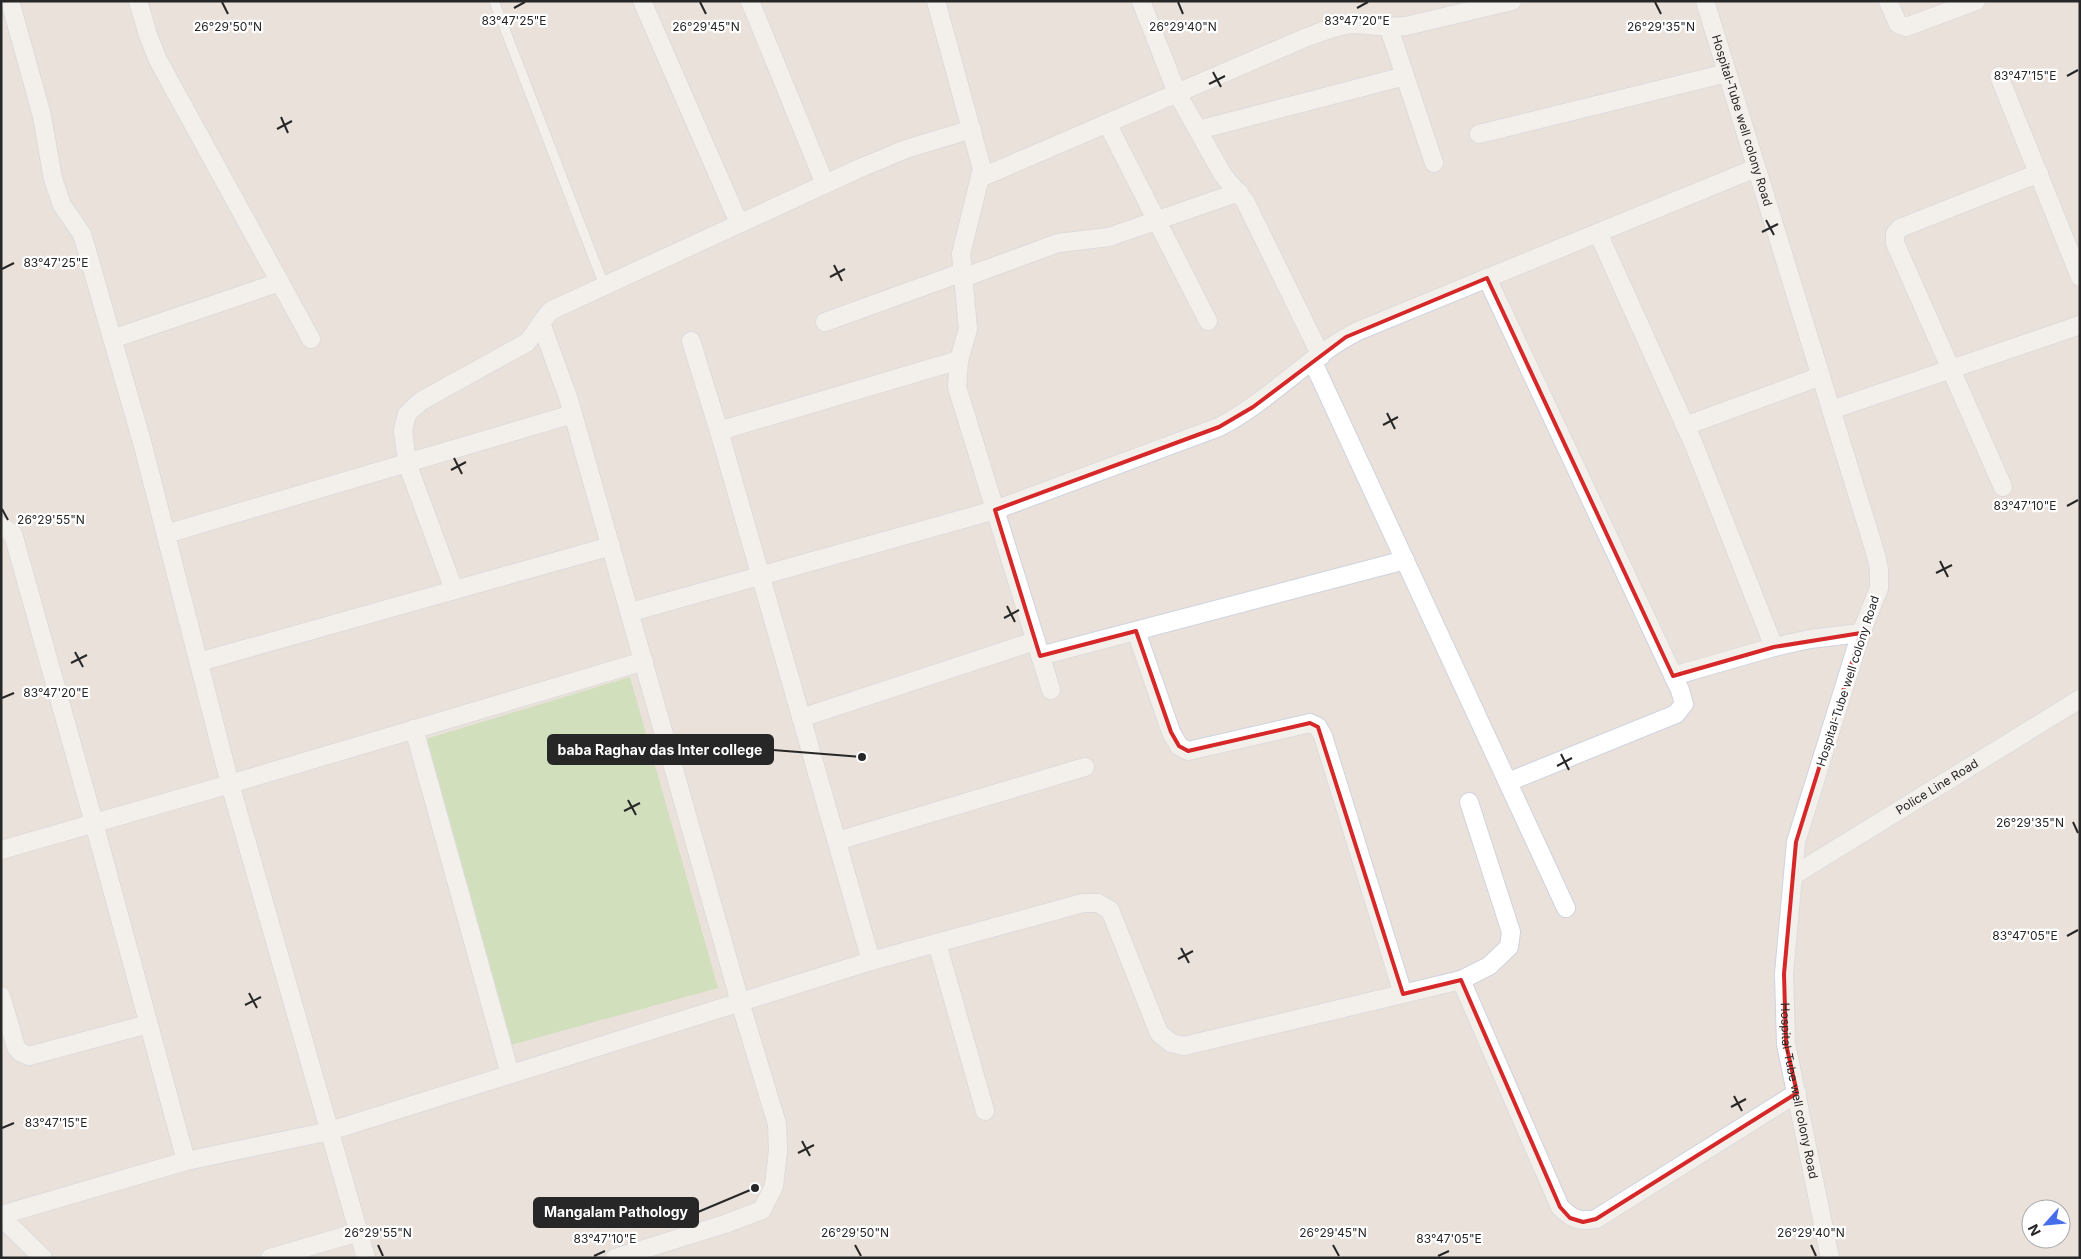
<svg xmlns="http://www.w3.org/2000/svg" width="2081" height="1259" font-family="Inter,sans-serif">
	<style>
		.park { fill: #b4db9a }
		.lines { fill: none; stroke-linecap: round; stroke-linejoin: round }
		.lane-casing { stroke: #cfd3df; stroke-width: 11 }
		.street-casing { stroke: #cfd3df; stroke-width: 20 }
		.lane { stroke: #fff; stroke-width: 9 }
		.street { stroke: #fff; stroke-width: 18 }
		.marked { fill: none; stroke: #d62828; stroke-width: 4; stroke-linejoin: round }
		.ticks { fill: none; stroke: #272727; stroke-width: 2 }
		.labels { text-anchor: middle; stroke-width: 4.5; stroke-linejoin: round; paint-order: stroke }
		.street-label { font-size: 12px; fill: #272727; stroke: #fff }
		.ticks-label { font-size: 12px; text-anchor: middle; fill: #272727; stroke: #fff; stroke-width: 4.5; stroke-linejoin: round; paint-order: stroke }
		.leader { fill: none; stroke: #272727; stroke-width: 2 }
		.callout-dot { fill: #272727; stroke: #fff; stroke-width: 2 }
		.callout { fill: #272727; stroke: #272727; stroke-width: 2 }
		.callout-label { font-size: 14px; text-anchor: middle; font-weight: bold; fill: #fff }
	</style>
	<rect width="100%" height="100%" fill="#e9e1da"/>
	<path class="park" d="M630,677L718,988L507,1046L419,741Z"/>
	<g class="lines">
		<g class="lane-casing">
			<path id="lane" d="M494,1L604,285"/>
		</g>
		<g class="street-casing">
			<g id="street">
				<path d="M10,1L42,116L53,179L62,205L82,234L85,244L142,442L230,784L366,1258"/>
				<path d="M138,1L148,35L158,60L311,339"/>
				<path d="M642,1L739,223"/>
				<path d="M750,1L825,184"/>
				<path d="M936,1L982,169L961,254L968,329L959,360L957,387L1051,690"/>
				<path d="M1141,1L1177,93L1223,175L1245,201L1321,356"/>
				<path id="s1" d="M1705,1L1876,555L1879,570V588L1861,633L1796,842L1784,974L1786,1044L1830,1258"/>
				<path d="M1888,1L1898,24L1906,27L1976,1"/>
				<path d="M1389,28L1434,163"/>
				<path d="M1999,76L2080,277"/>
				<path d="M1107,123L1208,321"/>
				<path d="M1198,130L1405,76"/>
				<path d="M1479,134L1727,73"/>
				<path d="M980,178L1307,37C1322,32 1339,24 1355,24C1373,25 1388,28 1406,26L1512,1"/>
				<path d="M1598,233L1694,445L1774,647"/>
				<path d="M963,278L1058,243L1109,237L1239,192"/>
				<path d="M1487,278L1680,690L1684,704L1676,714L1508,782"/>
				<path d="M825,322L963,272"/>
				<path d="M541,323L569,400L740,1002L777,1124L778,1151L774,1186L762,1210L725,1224L615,1258"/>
				<path d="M112,339L280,282"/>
				<path d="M691,341L719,431L871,961"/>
				<path d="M1313,362L1566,908"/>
				<path d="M1831,410L2080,325"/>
				<path d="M1685,426L1821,376"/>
				<path d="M719,431L959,360"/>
				<path d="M2003,487L1895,243V234L1900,228L2039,173"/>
				<path d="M1,526L13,534L94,823L186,1161"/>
				<path d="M166,534L573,414"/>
				<path d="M454,590L407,463L403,430L407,414L421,401L526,343C538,332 541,319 552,310L858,169L906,149L972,129"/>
				<path d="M631,612L995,510L1219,427C1270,401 1308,356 1358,331L1756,168"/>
				<path d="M1136,631L1171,732L1179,746L1188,751L1310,723L1318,727L1323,736L1403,994"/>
				<path d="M1040,656L1405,560"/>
				<path d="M199,662L611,546"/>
				<path d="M1673,676L1774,647L1810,639L1861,633"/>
				<path d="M801,718L1035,641"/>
				<path d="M414,729L510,1074"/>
				<path d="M837,841L1085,767"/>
				<path d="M1,850L230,784L644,661"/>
				<path id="s2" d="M1794,875L2080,699"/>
				<path d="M937,943L985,1111"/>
				<path d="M1461,980L1560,1207C1572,1219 1579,1222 1596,1219L1797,1093"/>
				<path d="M1,996L16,1047L20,1052L29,1056L148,1024"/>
				<path d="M1,1215L186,1161L330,1131L871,961L1083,903H1098L1110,910L1159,1033L1171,1043L1184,1046L1461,980L1489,966L1509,947L1511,932L1469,802"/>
				<path d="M1,1217L43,1258"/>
				<path d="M270,1258L359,1232"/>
			</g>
		</g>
		<use href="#lane" class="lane"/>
		<use href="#street" class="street"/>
	</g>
	<path d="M0 0H2081V1259H0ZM1487,278L1673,676L1774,647L1861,633L1796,842L1784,974L1786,1044L1797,1093L1596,1219L1583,1222L1570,1218L1560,1207L1461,980L1403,994L1318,727L1310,723L1188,751L1179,746L1171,732L1136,631L1040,656L995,510L1219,427L1253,407L1346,337Z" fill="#e9e1da" fill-opacity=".55" fill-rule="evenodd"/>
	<path class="marked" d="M1487,278L1673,676L1774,647L1861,633L1796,842L1784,974L1786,1044L1797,1093L1596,1219L1583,1222L1570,1218L1560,1207L1461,980L1403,994L1318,727L1310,723L1188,751L1179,746L1171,732L1136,631L1040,656L995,510L1219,427L1253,407L1346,337Z"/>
	<path class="ticks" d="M222,2L228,14M700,2L706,14M1178,2L1183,14M1655,2L1661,14M514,8L525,2M1357,8L1368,2M1213,72L1221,87M2067,76L2078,70M1209,84L1225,76M281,117L288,133M277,129L292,121M1766,220L1774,235M1762,232L1778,224M834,265L842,281M2,269L14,263M830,277L845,269M1387,413L1395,429M1383,425L1398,417M454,458L462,474M451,470L466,462M2067,506L2078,500M2,509L8,520M1940,561L1948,577M1936,573L1952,565M1007,606L1015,622M1004,618L1019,610M75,652L83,667M71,663L87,655M2,698L14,693M1561,754L1569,770M1557,766L1572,758M628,800L636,815M624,811L640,803M2073,822L2078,833M2067,936L2078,930M1181,948L1189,963M1178,959L1193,951M249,993L257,1008M245,1005L261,997M1734,1096L1742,1111M1731,1107L1746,1099M2,1128L14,1123M802,1141L810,1156M798,1153L814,1145M378,1245L383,1256M855,1245L861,1256M1333,1245L1339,1256M1811,1245L1816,1256M594,1256L605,1251M1438,1256L1449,1251"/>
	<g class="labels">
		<g class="street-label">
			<text dy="4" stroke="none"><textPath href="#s1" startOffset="125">Hospital-Tube well colony Road</textPath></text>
			<text transform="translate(1848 681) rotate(-72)" y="4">Hospital-Tube well colony Road</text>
			<text dy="4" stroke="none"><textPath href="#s2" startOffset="168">Police Line Road</textPath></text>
			<text dy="4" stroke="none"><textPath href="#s1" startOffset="1131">Hospital-Tube well colony Road</textPath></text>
		</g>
	</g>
	<g class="ticks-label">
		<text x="514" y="25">83°47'25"E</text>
		<text x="1357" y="25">83°47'20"E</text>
		<text x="228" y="31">26°29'50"N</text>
		<text x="706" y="31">26°29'45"N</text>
		<text x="1183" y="31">26°29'40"N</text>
		<text x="1661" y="31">26°29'35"N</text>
		<text x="2025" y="80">83°47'15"E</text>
		<text x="56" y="267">83°47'25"E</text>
		<text x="2025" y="510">83°47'10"E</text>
		<text x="51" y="524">26°29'55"N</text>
		<text x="56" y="697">83°47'20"E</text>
		<text x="2030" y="827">26°29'35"N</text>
		<text x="2025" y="940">83°47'05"E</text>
		<text x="56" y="1127">83°47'15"E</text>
		<text x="378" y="1237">26°29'55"N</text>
		<text x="855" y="1237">26°29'50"N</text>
		<text x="1333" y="1237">26°29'45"N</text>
		<text x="1811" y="1237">26°29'40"N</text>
		<text x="605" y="1243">83°47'10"E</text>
		<text x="1449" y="1243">83°47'05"E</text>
	</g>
	<path class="leader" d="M862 757L773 750M755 1188L698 1212"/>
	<g class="callout-dot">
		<circle cx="862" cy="757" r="5"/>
		<circle cx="755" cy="1188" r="5"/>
	</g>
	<g class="callout">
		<rect x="548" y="735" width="225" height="29" rx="5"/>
		<rect x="534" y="1198" width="164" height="29" rx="5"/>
	</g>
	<g class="callout-label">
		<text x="660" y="755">baba Raghav das Inter college</text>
		<text x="616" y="1217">Mangalam Pathology</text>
	</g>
	<rect width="2081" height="1259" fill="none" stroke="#272727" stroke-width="5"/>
	<g transform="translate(2046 1224) rotate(243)"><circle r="24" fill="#ffffff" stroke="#a9a9a9"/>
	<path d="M0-4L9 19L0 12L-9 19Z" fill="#466eea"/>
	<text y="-8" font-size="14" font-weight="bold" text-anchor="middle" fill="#272727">N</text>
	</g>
</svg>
